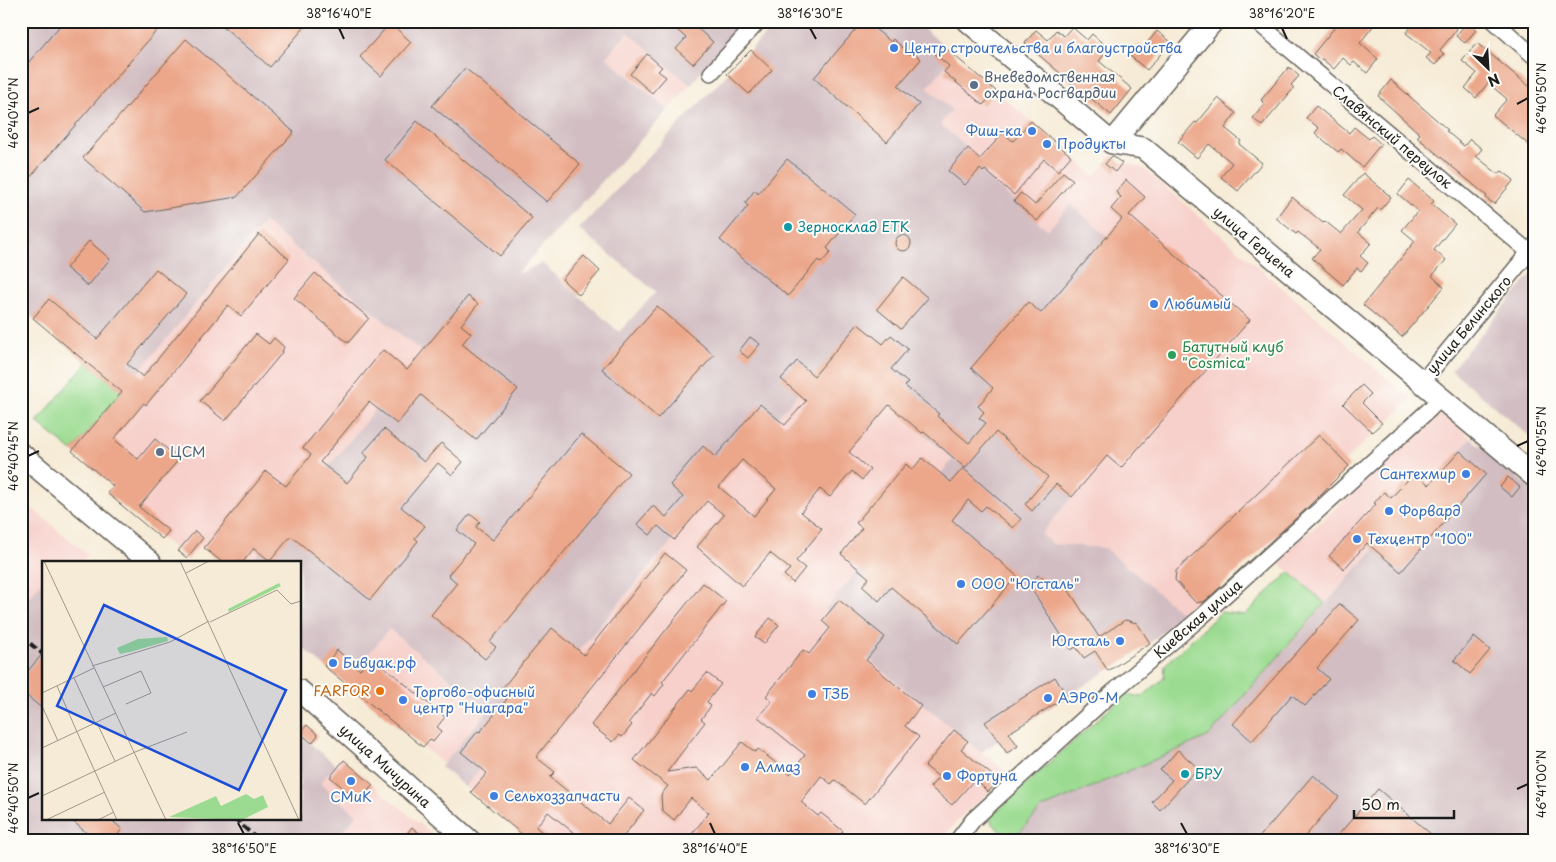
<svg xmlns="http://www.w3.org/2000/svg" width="1556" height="862" font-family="'Playpen Sans',sans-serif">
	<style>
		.built { fill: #f7d0cb }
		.industrial { fill: #d2bec2 }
		.green { fill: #9bdb91; stroke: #5c7c56 }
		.building { fill: #eca78b; fill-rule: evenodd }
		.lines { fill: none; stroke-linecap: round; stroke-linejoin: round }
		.street-casing { stroke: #68645d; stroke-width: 18 }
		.secondary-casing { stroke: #68645d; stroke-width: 24 }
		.street { stroke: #fff; stroke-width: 15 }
		.secondary { stroke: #fff; stroke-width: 21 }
		.rail { stroke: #1c1c1c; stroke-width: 4; stroke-dasharray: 8 4; stroke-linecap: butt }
		.ticks { fill: none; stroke: #1c1c1c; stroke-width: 2 }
		.shop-dot { fill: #3f7fe0; stroke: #fdfcf7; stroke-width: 2 }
		.service-dot { fill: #5c6f8a; stroke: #fdfcf7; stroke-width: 2 }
		.culture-dot { fill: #0f9aa8; stroke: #fdfcf7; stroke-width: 2 }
		.leisure-dot { fill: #2e9e5b; stroke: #fdfcf7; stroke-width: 2 }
		.food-dot { fill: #e8710a; stroke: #fdfcf7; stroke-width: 2 }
		.labels { text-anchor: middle; stroke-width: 4; stroke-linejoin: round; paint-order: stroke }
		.shop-label { font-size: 14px; fill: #366cbe; stroke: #fdfcf7; text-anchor: start }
		.service-label { font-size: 14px; fill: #4e5e75; stroke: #fdfcf7; text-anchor: start }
		.street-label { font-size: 14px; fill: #1c1c1c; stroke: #fdfcf7 }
		.culture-label { font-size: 14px; fill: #0d838f; stroke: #fdfcf7; text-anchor: start }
		.leisure-label { font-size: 14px; fill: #27864d; stroke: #fdfcf7; text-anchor: start }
		.food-label { font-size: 14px; fill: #c56008; stroke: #fdfcf7; text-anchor: end }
		.inset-road { fill: none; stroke: #9f988c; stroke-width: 1 }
		.view { fill: #1d4ed8; fill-opacity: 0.15; stroke: #1d4ed8; stroke-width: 2.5 }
		.inset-edge { fill: none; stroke: #1c1c1c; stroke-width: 2.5 }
		.neatline { fill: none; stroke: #1c1c1c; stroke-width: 2 }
		.ticks-label { font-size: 12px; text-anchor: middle; fill: #1c1c1c }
	</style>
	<rect width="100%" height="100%" fill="#fdfcf7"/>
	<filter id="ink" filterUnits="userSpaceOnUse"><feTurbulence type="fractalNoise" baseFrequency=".02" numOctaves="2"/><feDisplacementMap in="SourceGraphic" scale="10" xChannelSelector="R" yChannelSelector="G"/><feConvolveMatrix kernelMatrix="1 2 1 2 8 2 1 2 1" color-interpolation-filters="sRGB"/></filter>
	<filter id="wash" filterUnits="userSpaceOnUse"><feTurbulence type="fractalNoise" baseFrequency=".0096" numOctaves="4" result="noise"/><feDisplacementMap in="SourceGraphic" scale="20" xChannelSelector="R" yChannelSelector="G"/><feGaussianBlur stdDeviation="1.12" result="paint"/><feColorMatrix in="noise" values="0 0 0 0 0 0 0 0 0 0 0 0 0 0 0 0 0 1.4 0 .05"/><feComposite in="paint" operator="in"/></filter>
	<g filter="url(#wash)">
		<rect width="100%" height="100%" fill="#f6ebd6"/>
		<path class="built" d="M628,31L690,85L668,110L606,57Z
			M955,55L978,75L980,73L984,76L982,79L1095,176L1113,155L1122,163L1124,162L1143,168L1411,399L1386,424L1382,423L1372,432L1373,434L1344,462L1183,614L1105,548L1053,544L1041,534L979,418L971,368L1028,302L1041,313L1070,204L1048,230L983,175L990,167L940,124L927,88Z
			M264,222L422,352L251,562H222L200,545L188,560L107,493L113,485L72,451Z
			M905,386L917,396L901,415L953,459L825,609L829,612L822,621L1009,774L957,821L941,841H530L465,787L579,650L801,390Z
			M1444,415L1471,438L1325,603L1277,561L1437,417Z
			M21,499L88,555L82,562H65L61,559L58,562H44V579L21,606Z
			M389,629L488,711L444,764L345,683Z
			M341,758L386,796L440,841H335L356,815L322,785L321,782Z"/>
		<path class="industrial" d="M21,21H746L690,85L628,32L606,57L668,110L516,275L542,263L619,332L656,292L579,229L778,21H915L955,55L927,88L952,110L940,124L990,167L984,175L1048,230L1070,204L1107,236L1041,313L1028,302L971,368L993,388L978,406L984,412L980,418L1072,497L1041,534L1053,544L1105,548L1183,614L1150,643L981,752L822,621L829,612L825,609L953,459L901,415L917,396L906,386L859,440L801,390L579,650L465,787L441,767L488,710L389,629L345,683L300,646V562H251L422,352L264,222L122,392L21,308V287L28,279L21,272Z
			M1535,270V441L1451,370Z
			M1471,438L1535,492V841H1011L1041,809L1209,736Z
			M44,579V818H300V735L336,765L321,782L322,785L357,815L335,841H21V606Z"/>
		<path class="green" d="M87,362L122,392L72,451L37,422Z
			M1289,572L1325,603L1209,736L1041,809L1011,841L992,824L990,816L1126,694L1142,697L1164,678L1165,665L1221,612L1245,615Z"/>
		<g id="blocks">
			<path class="building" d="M64,21H165L21,188V71Z
				M217,21H310L270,67Z
				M667,21H689L713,42L693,64L676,49L686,38Z
				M863,21H880L874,28L891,42L893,39L911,55L913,52L921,59L898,86L919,104L887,142L814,78Z
				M1340,21H1377L1360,43L1378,59L1367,73L1354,62L1351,65L1343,58L1334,69L1322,59L1320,60L1313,54Z
				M1416,21H1447L1457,29L1440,50L1444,54L1435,65L1426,58L1431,53L1406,33Z
				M1467,22L1476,30L1465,43L1456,36Z
				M390,23L411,42L381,76L360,57Z
				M1072,27L1087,40L1092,34L1109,49L1099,61L1132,89L1111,115L1087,95L1085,98L1074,89L1076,87L1025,43L1036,30L1048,40L1056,30L1064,36Z
				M1157,31L1171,42L1147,70L1130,56L1139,45L1143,48Z
				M186,39L294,132L237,197L145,212L83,158Z
				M1477,43L1535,91V150L1493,115L1507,99L1488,83L1476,98L1465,88L1477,73L1462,61Z
				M942,45L996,91L983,105L944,72L949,66L935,54Z
				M751,50L772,70L749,94L727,74Z
				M647,54L662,67L658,71L666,77L652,93L630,74Z
				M1289,67L1299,76L1291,85L1294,88L1262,126L1253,118L1265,104L1261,100Z
				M465,68L580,164L547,202L432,106Z
				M1391,80L1448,130L1446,131L1464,146L1470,139L1482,149L1476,156L1498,174L1502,171L1514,180L1494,204L1486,198L1487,196L1417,137L1420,134L1378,96Z
				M1218,98L1236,113L1225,128L1241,141L1239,144L1262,163L1238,191L1221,177L1232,163L1209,144L1197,158L1178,142L1195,122L1197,123Z
				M1316,106L1349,133L1354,127L1369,139L1372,136L1381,144L1362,167L1341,149L1338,152L1315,133L1319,128L1306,118Z
				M417,121L532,218L500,256L385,160Z
				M1031,121L1071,156L1058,171L1044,159L1014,195L985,170L983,172L980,169L965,185L948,171L968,148L980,159L1003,133L1013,141Z
				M1112,156L1122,163L1115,172L1105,164Z
				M787,159L855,214L827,248L831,252L821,263L818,260L788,296L720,240L748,206L745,203L755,190L758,194Z
				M1063,172L1073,180L1037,221L1014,201L1021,193L1035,205Z
				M1363,173L1391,197L1380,210L1378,208L1358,232L1371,243L1360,256L1368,263L1361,271L1357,268L1343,285L1312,258L1320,249L1298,232L1296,234L1276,218L1292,197L1323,223L1325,221L1341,234L1362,210L1344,195Z
				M1126,180L1145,197L1129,215L1250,320L1121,468L1107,456L1072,497L1056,484L1032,511L1025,504L1048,477L996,432L965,468L924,432L922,433L889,405L849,452L870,470L862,480L852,471L830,497L820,489L801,512L822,529L796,561L805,568L793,583L784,575L790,569L770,553L742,586L697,547L724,515L707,501L674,540L658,526L650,535L637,524L653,506L666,517L683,497L670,485L703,446L715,457L760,404L785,425L806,401L781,379L797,361L814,376L858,324L883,344L891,335L908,349L891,369L908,383L905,386L939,414L937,416L969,443L986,423L979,418L984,412L978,406L993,388L971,368L1028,302L1041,313L1122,219L1111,209L1121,197L1116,192ZM742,460L776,489L754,516L719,487Z
				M1409,180L1434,201L1431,204L1455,224L1434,250L1446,260L1432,276L1444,287L1402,337L1363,305L1415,241L1402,230L1418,211L1398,194Z
				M259,234L289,259L241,316L228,305L146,405L144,403L114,439L138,459L155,439L179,459L139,507L169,531L162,539L107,493L113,486L72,451L122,392L33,318L49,299L97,339L156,269L186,294L127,364L143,377Z
				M895 243a8 8 0 1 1 16 0a8 8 0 1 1-16 0Z
				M89,241L110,259L88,286L66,268Z
				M584,256L600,271L579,295L562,279Z
				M315,273L369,318L348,343L294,298Z
				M903,277L928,298L901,329L877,309Z
				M468,296L478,304L461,325L471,333L462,344L518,389L476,440L421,395L397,424L369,402L320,462L347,483L368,457L363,453L384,429L424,462L441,443L463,462L452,475L438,463L401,507L425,526L415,538L418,541L370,600L291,536L270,561L254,548L243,562H222L204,548L266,471L286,486L311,455L303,448L383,350L407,370Z
				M657,306L714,355L658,418L602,369Z
				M256,334L269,344L274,338L284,347L281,354L225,421L200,401Z
				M750,337L760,344L748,358L739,351Z
				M1362,385L1371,394L1362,403L1382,423L1372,432L1343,404Z
				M581,434L629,473L490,642L496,647L485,659L431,615L457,583L448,575L474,544L457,530L470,514L480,522L476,527L493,540Z
				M1319,435L1349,466L1305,510L1205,601L1196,603L1175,580L1176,571Z
				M1460,451L1486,474L1401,572L1367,543L1344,569L1329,556L1376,504L1374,503L1384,492L1391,498L1415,472L1429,485Z
				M922,458L951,482L963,468L1021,519L1013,528L986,506L981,511L968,500L952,520L1017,576L958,644L891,587L879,601L862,586L869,578L841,554L862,528L856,523L906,464L912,470Z
				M1508,477L1520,487L1512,497L1500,487Z
				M195,531L203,538L187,558L178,551Z
				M665,553L686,570L536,757L555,772L550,777L608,824L629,798L644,810L620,841H584L548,812L536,827L552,841H530L471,792L487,773L461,752L478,731L480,732L507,699L499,692L552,628L584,655Z
				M1038,575L1056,588L1064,583L1099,637L1125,620L1137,623L1150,643L1108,671L1095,651L1084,658L1076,647L1071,650L1034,593L1028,589Z
				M703,583L726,601L662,682L664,684L655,696L652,693L629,722L632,725L622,737L619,735L613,742L591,725Z
				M839,600L885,637L866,660L921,706L905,726L919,737L865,804L835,780L831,784L821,776L801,802L818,816L821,813L843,831L836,841H686L709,813L691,798L674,820L662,810L661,795L668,786L634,760L690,689L692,691L707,673L721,684L707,702L711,706L701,719L705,722L667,772L696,768L711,780L742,742L755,752L758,749L790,774L805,755L758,717L772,701L766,696L803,650L809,654L830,628L822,621Z
				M1340,604L1359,620L1317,668L1329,679L1305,706L1292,695L1252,741L1233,724Z
				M770,618L779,625L764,644L755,637Z
				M1474,637L1490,650L1470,674L1454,660Z
				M337,650L360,670L371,656L445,717L437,727L442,731L433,742L430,739L423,747L324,666Z
				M44,652V710L21,691V679Z
				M1055,677L1067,696L1009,733L1018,746L1007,753L985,722Z
				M307,725L318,735L312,743L300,733Z
				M954,730L968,741L961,749L999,781L988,792L975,779L952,805L930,787L939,777L925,766Z
				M1178,750L1198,768L1160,810L1152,802L1172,780L1160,770Z
				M344,760L373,785L359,801L330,777Z
				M1313,775L1339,797L1301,841H1256Z
				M1378,789L1439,841H1333Z
				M69,818H109L122,829L113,841H96Z
				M412,827L428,841H401Z"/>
		</g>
	</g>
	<g filter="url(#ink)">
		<use href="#blocks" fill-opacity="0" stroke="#68645d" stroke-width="1"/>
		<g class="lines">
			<g class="street-casing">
				<path id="street" d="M1256,21L1529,252
					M1494,21L1535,57
					M711,73L759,21
					M1422,382L1535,245
					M957,841L973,820L1113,692L1200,618L1430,409L1440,398"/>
			</g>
			<g class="secondary-casing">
				<path id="secondary" d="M968,21L1112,143L1143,148L1535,477
					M1112,143L1213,21
					M21,454L150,562
					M300,691L470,841"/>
			</g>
			<use href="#street" class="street"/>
			<use href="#secondary" class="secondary"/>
			<path class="rail" d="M21,636L44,655
				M234,818L259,841"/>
		</g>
	</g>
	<path class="ticks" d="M339,28L344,39M810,28L816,39M1282,28L1287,39M1517,104L1528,98M28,113L39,108M1517,446L1528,441M28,456L39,451M1517,789L1528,784M28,798L39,793M238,823L244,834M710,823L715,834M1181,823L1187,834"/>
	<g class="shop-dot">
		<circle cx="894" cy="48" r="5"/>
		<circle cx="1032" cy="131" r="5"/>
		<circle cx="1047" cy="144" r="5"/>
		<circle cx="1154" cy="304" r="5"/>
		<circle cx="1466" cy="474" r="5"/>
		<circle cx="1389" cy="511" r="5"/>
		<circle cx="1357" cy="539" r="5"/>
		<circle cx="961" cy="584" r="5"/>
		<circle cx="1120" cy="641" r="5"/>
		<circle cx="333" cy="663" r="5"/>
		<circle cx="812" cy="694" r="5"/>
		<circle cx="1048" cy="698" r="5"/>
		<circle cx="403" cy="700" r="5"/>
		<circle cx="745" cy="767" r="5"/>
		<circle cx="947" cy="776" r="5"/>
		<circle cx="351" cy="781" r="5"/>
		<circle cx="494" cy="796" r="5"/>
	</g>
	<g class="service-dot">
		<circle cx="974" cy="85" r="5"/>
		<circle cx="160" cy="452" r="5"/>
	</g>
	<g class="culture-dot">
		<circle cx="788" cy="227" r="5"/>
		<circle cx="1185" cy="774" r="5"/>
	</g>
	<circle class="leisure-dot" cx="1172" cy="355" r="5"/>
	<circle class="food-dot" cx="380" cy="691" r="5"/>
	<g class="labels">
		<g class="shop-label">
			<text x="904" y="53">Центр строительства и благоустройства</text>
			<text x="1022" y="136" text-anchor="end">Фиш-ка</text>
			<text x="1057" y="149">Продукты</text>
			<text x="1164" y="309">Любимый</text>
			<text x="1456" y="479" text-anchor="end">Сантехмир</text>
			<text x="1399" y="516">Форвард</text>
			<text x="1367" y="544">Техцентр "100"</text>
			<text x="971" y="589">ООО "Югсталь"</text>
			<text x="1110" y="646" text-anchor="end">Югсталь</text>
			<text x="343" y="668">Бивуак.рф</text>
			<text x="413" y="697">Торгово-офисный<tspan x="413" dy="16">центр "Ниагара"</tspan></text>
			<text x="822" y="699">ТЗБ</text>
			<text x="1058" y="703">АЭРО-М</text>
			<text x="755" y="772">Алмаз</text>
			<text x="957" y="781">Фортуна</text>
			<text x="504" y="801">Сельхоззапчасти</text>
			<text x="351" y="802" text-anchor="middle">СМиК</text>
		</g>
		<g class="service-label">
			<text x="984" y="82">Вневедомственная<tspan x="984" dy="16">охрана Росгвардии</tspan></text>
			<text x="170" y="457">ЦСМ</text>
		</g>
		<g class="street-label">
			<text transform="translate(1392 137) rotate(40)" y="5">Славянский переулок</text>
			<text transform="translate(1254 242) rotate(40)" y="5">улица Герцена</text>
			<text transform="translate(1469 325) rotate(-50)" y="5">улица Белинского</text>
			<text transform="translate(1198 619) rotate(-41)" y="5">Киевская улица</text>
			<text transform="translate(385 766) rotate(42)" y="5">улица Мичурина</text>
		</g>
		<g class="culture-label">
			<text x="798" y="232">Зерносклад ЕТК</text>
			<text x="1195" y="779">БРУ</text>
		</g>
		<g class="leisure-label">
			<text x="1182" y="352">Батутный клуб<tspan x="1182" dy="16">"Cosmica"</tspan></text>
		</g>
		<g class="food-label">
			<text x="370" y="696">FARFOR</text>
		</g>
	</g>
	<g transform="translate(42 561)">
		<rect width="259" height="259" fill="#f6ebd6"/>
		<path d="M237,22L239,25L187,51L186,48ZM125,76L126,80L88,91L78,93L75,87L96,78ZM204,233L212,238L221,234L226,246L200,259L127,256L174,235L179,245Z" fill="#9bdb91"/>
		<path class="inset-road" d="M2,0L124,259M138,0L257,259M144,12L167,0M168,61L235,29L249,43L259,40M50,105L128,81L167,60M32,117L53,162M15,125L35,171M61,126L99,110L109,132L84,143M0,132L52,107M0,145L16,180M55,162L73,200M35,171L75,259M0,187L74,152M0,235L93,191L145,171M4,259L63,231M56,259L72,251"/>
		<path class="view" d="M62,44L244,129L197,229L15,145Z"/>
		<rect width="259" height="259" class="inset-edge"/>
	</g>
	<rect width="1556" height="862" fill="none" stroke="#fdfcf7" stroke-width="55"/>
	<g transform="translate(1488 68) rotate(155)" stroke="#fdfcf7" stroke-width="4" paint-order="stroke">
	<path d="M0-4L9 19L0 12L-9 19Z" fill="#1c1c1c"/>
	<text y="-8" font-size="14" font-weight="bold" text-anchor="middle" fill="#1c1c1c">N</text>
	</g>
	<path d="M1354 810v8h100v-8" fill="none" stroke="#1c1c1c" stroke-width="2.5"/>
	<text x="1361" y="810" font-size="15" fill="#1c1c1c" stroke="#fdfcf7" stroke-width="4" paint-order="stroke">50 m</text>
	<rect x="28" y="28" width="1500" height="806" class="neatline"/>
	<g class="ticks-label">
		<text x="339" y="18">38°16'40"E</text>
		<text x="810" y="18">38°16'30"E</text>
		<text x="1282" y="18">38°16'20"E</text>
		<text transform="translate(1542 98) rotate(-90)" y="4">46°40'50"N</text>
		<text transform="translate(14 113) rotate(-90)" y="4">46°40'40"N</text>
		<text transform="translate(1542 441) rotate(-90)" y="4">46°40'55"N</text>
		<text transform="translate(14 456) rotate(-90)" y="4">46°40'45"N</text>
		<text transform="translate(1542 784) rotate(-90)" y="4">46°41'00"N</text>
		<text transform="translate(14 798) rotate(-90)" y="4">46°40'50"N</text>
		<text x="244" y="853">38°16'50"E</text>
		<text x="715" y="853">38°16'40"E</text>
		<text x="1187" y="853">38°16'30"E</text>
	</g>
</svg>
